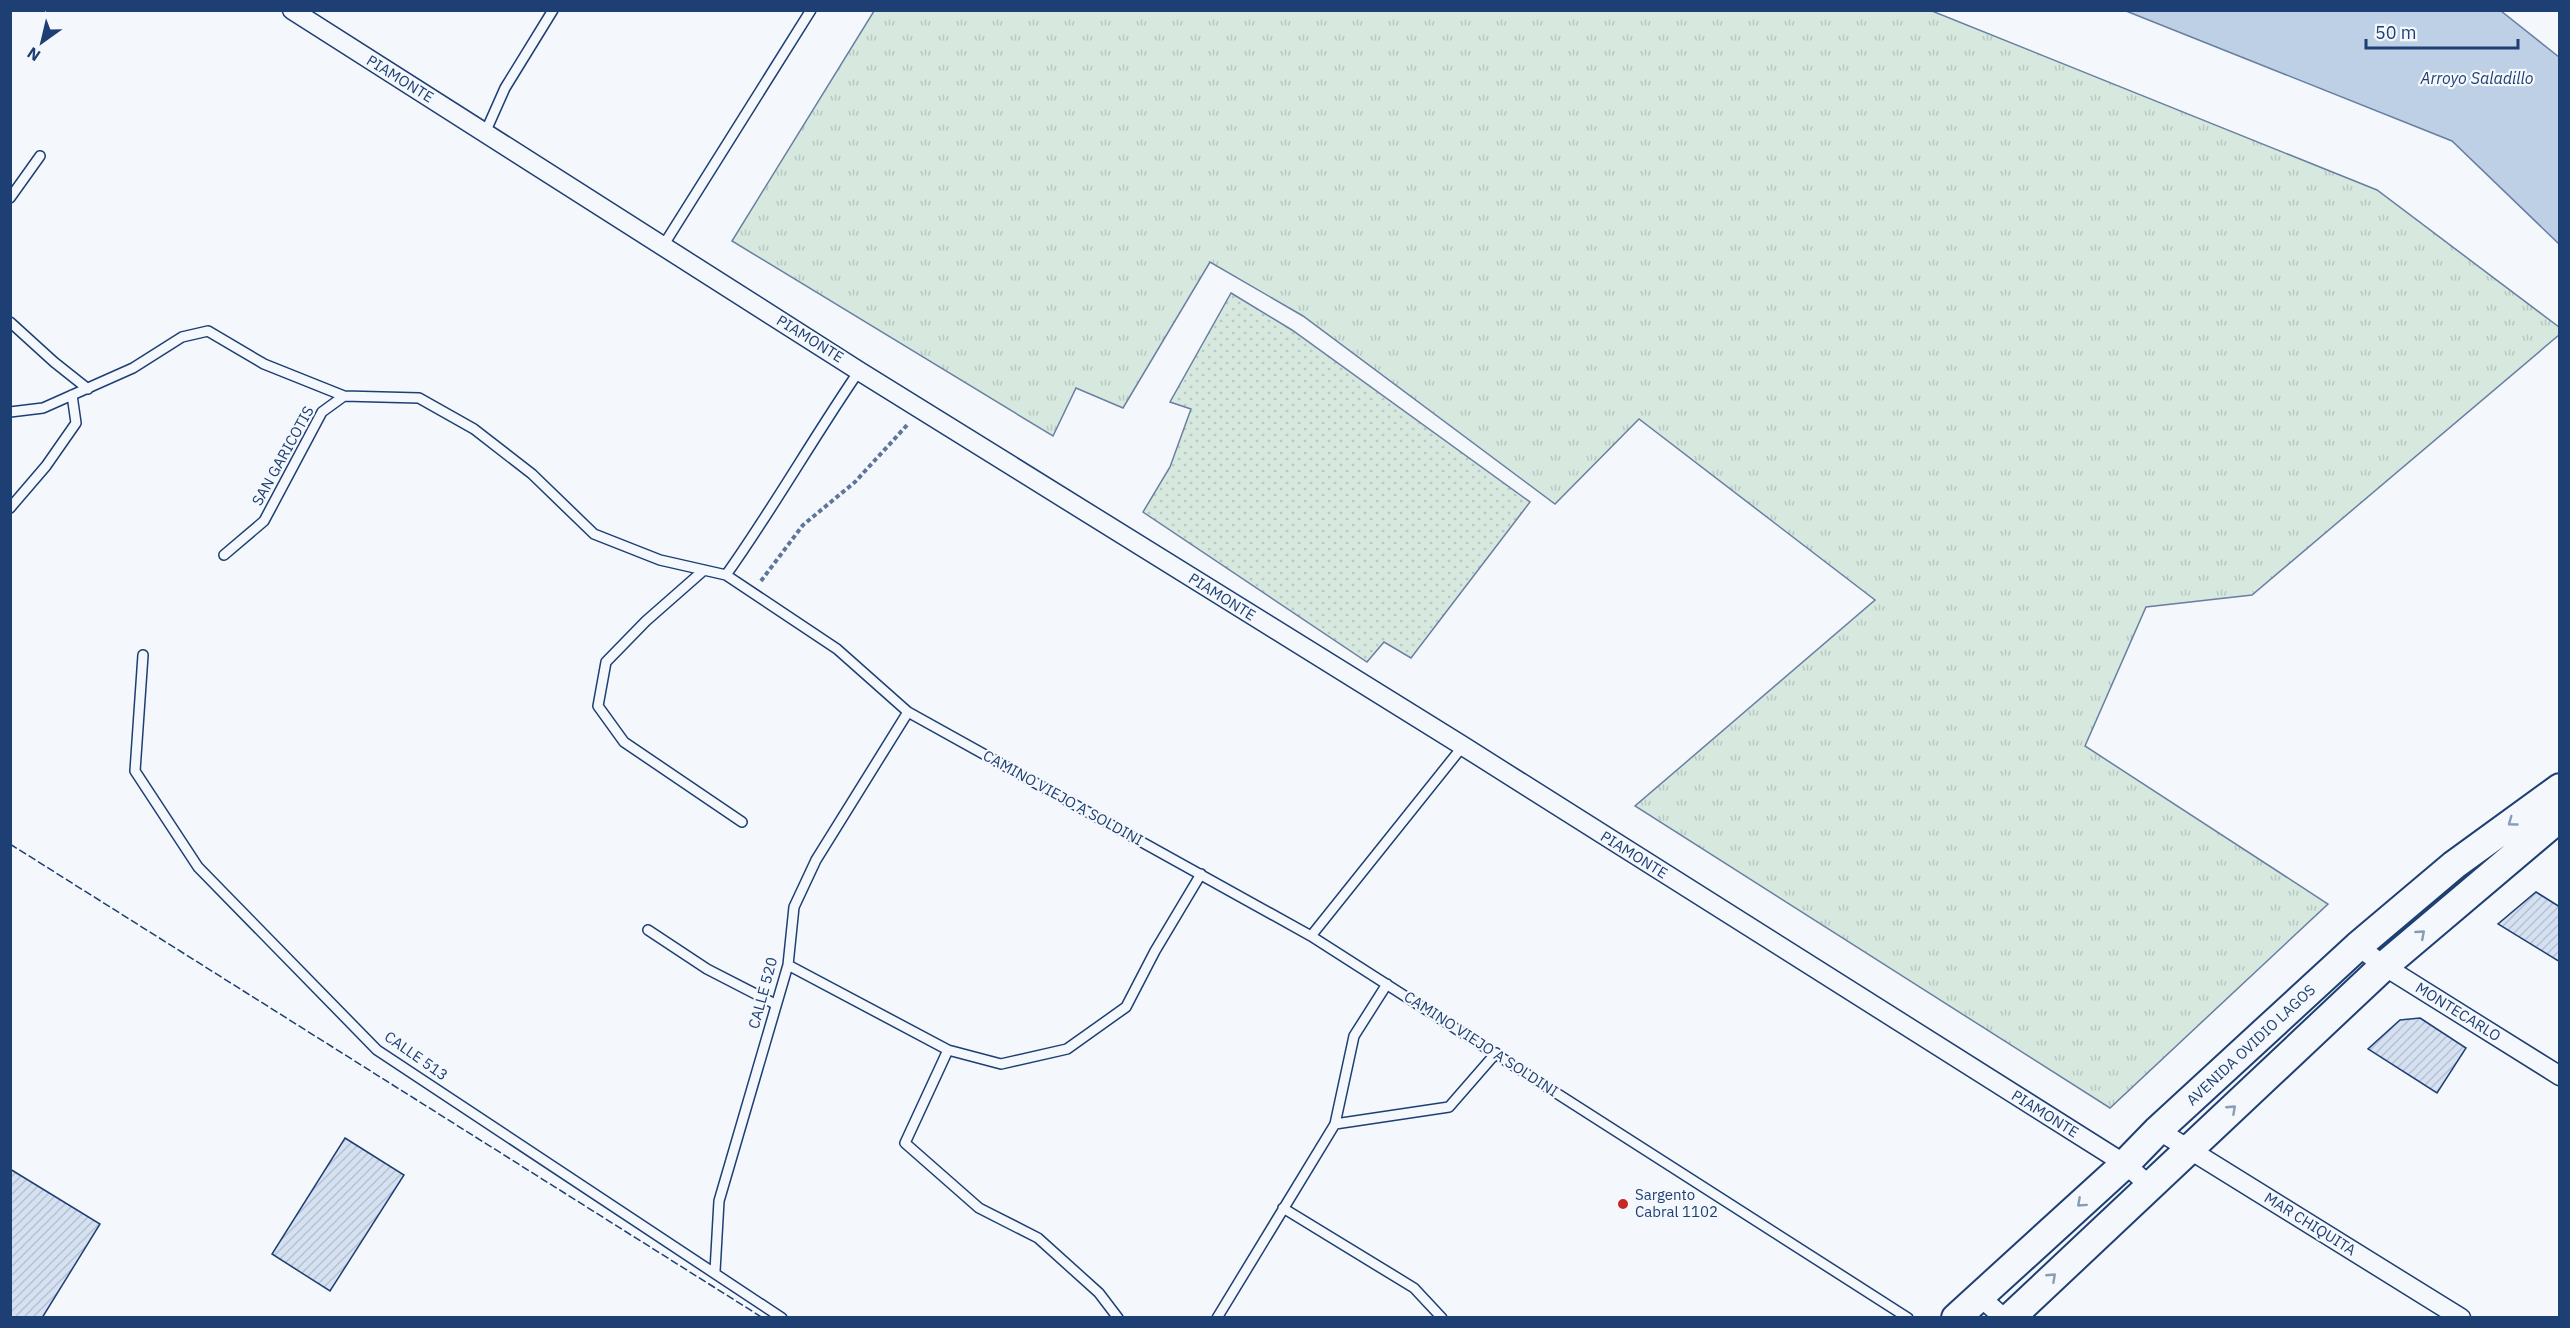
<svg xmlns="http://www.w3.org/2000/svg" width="2570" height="1328" font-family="'IBM Plex Sans',sans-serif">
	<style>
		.grass { fill: url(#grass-tufts); stroke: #687fa3; stroke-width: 1.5 }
		.park { fill: url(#park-dots); stroke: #687fa3; stroke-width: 1.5 }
		.water { fill: #bed0e5; stroke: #687fa3; stroke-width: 1.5 }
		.building { fill: url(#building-hatch); stroke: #1d3f73; stroke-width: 1.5 }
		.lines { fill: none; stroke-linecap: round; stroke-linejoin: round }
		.lane-casing { stroke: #1d3f73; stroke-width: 12 }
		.street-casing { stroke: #1d3f73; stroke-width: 21 }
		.primary-casing { stroke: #1d3f73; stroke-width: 32 }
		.path { stroke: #5e769c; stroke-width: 4; stroke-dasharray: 4.5 3; stroke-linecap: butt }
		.lane { stroke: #f4f7fb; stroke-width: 9 }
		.street { stroke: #f4f7fb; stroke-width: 18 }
		.primary { stroke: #f4f7fb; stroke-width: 28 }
		.fence { stroke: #1d3f73; stroke-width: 1.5; stroke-dasharray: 8 3; stroke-linecap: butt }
		.oneway { stroke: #889bb7 }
		.poi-dot { fill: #c62828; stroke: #f4f7fb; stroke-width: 2 }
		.labels { text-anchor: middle; stroke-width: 4.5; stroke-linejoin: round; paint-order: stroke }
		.street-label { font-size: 15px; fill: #1d3f73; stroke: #f4f7fb }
		.poi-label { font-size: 15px; fill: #1d3f73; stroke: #f4f7fb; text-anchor: start }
		.water-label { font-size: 16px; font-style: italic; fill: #1d3f73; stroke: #f4f7fb }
	</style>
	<defs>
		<pattern id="grass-tufts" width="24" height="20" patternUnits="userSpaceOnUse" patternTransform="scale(1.5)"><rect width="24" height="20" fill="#d7e8df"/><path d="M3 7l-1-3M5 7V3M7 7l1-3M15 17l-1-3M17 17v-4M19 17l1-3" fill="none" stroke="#b8c8c3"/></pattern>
		<pattern id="park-dots" width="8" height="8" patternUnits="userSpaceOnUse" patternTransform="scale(1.5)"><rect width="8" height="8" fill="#d7e8df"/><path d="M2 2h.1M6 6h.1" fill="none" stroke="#b8c8c3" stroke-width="1.8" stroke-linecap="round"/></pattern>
		<pattern id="building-hatch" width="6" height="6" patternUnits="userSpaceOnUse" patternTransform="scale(1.5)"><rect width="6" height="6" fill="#d5e0f0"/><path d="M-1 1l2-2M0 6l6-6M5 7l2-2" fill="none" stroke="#b6c1d1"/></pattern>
	</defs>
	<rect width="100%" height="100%" fill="#f4f7fb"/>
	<path class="grass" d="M874,11H1932L2377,190L2559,327V335L2252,595L2146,607L2085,746L2328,904L2110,1108L1635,806L1875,600L1639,419L1555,504L1303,316L1210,262L1123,408L1076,388L1053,436L732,241Z"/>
	<path class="park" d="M1231,293L1292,330L1530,502L1411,658L1384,642L1367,662L1143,512L1170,467L1191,409L1170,402Z"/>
	<path class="water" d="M2126,11H2501L2559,57V244L2452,141Z"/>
	<path class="building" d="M2536,892L2560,907V962L2498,924Z
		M2420,1018L2466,1048L2437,1093L2368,1049L2400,1020Z
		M345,1138L404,1175L330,1291L272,1254Z
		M10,1169L100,1224L42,1318H10Z"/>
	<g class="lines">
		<g class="lane-casing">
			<path id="lane" d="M485,133L505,88L553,10
				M10,198L40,156
				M663,246L811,10
				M10,322L54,362L88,389
				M10,412L43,408L133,368L182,337L208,331L264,364L344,396L419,398L474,429L532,474L594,534L660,560L726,575L837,649L908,712L1311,936L1908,1318
				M10,508L46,466L76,423L72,395
				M224,555L264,521L322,412L344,396
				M704,570L646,621L606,662L598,706L624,742L742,822
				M726,575C773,509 813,438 859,371
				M143,655L135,771L198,867L377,1050L782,1318
				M648,930L707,969L775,1004
				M1311,936L1463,746
				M788,965L948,1050L1001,1064L1067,1049L1126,1007L1155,951L1201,874
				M948,1050L905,1143L979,1208L1038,1238L1099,1293L1118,1318
				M1335,1124L1354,1036L1387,984
				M1283,1208L1414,1288L1442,1318
				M715,1271L719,1201L788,965L794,907L816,860L908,712
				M1217,1318L1335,1124L1449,1107L1496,1053"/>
		</g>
		<g class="street-casing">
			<path id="street" d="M292,10L859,371L1463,746L2125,1164L2150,1186
				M2358,946L2384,966L2560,1076
				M2158,1130L2461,1318
				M1979,1296L2004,1318"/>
		</g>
		<g class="primary-casing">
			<path id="primary" d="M1956,1318L2125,1164L2158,1130L2358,946L2454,865L2560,788
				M2010,1318L2384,966L2560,817"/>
		</g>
		<path class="path" d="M761,581L803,525L855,482L909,423"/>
		<use href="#lane" class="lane"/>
		<use href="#street" class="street"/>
		<use href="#primary" class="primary"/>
		<path class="fence" d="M10,844L763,1318"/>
	</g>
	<defs><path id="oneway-chevron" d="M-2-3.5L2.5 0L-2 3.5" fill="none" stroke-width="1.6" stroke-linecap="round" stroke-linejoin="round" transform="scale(1.5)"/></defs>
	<g class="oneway">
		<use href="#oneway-chevron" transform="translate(2512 822) rotate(144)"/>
		<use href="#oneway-chevron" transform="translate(2421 934) rotate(-41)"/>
		<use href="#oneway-chevron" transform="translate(2232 1109) rotate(-43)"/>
		<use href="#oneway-chevron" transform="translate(2081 1203) rotate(138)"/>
		<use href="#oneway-chevron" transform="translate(2052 1277) rotate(-43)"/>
	</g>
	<circle class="poi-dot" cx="1623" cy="1204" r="6"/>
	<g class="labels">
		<g class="street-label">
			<text transform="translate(400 79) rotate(32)" y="5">PIAMONTE</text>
			<text transform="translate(810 339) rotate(32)" y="5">PIAMONTE</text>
			<text transform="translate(283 456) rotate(-61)" y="5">SAN GARICOTIS</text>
			<text transform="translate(1222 597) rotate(32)" y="5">PIAMONTE</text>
			<text transform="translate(1063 798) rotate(29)" y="5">CAMINO VIEJO A SOLDINI</text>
			<text transform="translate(1634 855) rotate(32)" y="5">PIAMONTE</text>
			<text transform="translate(763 993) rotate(-75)" y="5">CALLE 520</text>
			<text transform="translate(2458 1012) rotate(32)" y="5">MONTECARLO</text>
			<text transform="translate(1481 1044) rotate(33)" y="5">CAMINO VIEJO A SOLDINI</text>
			<text transform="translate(2251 1045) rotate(-43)" y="5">AVENIDA OVIDIO LAGOS</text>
			<text transform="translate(416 1056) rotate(35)" y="5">CALLE 513</text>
			<text transform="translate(2045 1114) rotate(32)" y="5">PIAMONTE</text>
			<text transform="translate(2310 1224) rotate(32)" y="5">MAR CHIQUITA</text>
		</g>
		<g class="poi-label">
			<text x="1635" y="1200">Sargento<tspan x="1635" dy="17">Cabral 1102</tspan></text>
		</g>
		<g class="water-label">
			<text x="2477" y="84">Arroyo Saladillo</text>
		</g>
	</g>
	<rect width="2570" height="1328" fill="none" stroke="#1d3f73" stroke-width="24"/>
	<g transform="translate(42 42) rotate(214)" stroke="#f4f7fb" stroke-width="4.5" paint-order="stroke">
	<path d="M0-4.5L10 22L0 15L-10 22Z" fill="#1d3f73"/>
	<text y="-9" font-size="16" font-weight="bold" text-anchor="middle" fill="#1d3f73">N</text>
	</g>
	<path d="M2366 39v9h152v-9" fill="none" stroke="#1d3f73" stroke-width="3"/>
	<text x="2375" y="39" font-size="18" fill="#1d3f73" stroke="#f4f7fb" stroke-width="4.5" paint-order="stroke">50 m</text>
</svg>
